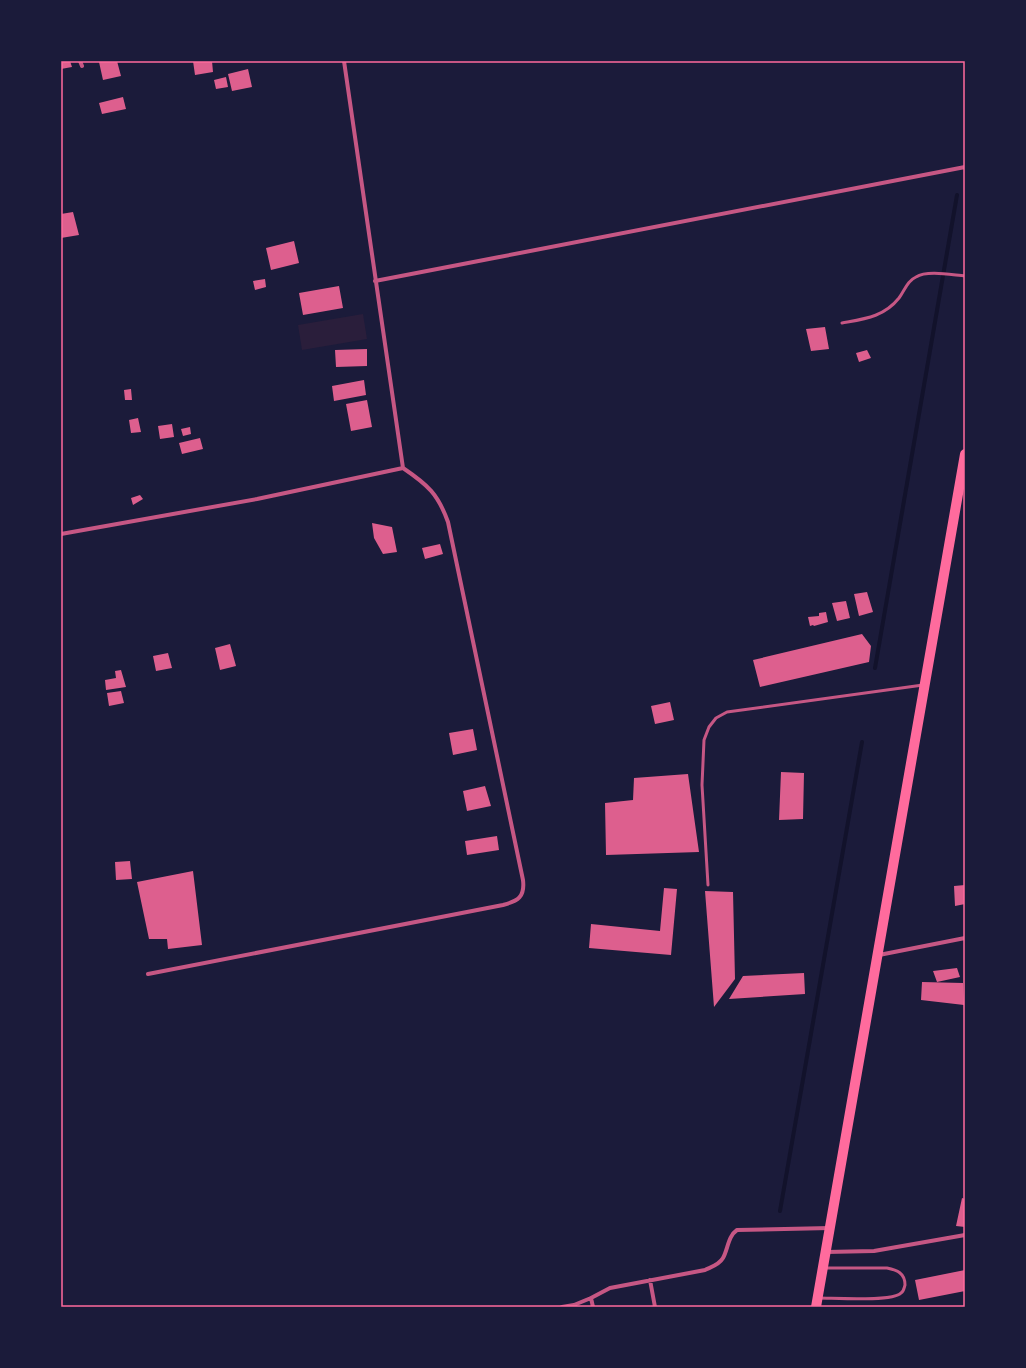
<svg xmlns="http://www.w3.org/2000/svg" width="1026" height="1368" font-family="'Asap Condensed',sans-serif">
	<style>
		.green { fill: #2a1e3b }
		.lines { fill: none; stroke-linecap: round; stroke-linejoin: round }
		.stream { stroke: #12122b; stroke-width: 4 }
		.building { fill: #dd5f8e }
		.service { stroke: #c65784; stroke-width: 3 }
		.minor { stroke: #c65784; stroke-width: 4 }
		.primary { stroke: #ff6b9d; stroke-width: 10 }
		.neatline { fill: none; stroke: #ff6b9d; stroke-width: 1.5 }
	</style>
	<rect width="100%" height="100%" fill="#1b1b3a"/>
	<path class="green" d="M363,314L367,339L302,350L298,325Z"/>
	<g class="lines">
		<path class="stream" d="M875,668L957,195
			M780,1211L862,742"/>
	</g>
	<path class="building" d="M61,61H70L72,67L61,69Z
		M104,61H117L121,76L103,80L99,62Z
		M193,61H212L213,72L195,75Z
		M248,69L252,87L232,91L228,74Z
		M226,77L228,87L216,89L214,80Z
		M123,97L126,109L102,114L99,103Z
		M73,212L79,235L61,238V214Z
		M294,241L299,263L271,270L266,248Z
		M265,279L266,287L255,290L253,281Z
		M339,286L343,308L303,315L299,293Z
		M825,327L829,349L811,351L806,329Z
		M367,349V366L336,367L335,350Z
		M867,350L871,358L859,362L856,353Z
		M364,380L366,395L334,401L332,386Z
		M131,389L132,400H125L124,390Z
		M367,400L372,427L351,431L346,404Z
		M138,418L141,432L131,433L129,420Z
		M172,424L174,437L160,439L158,426Z
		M190,427L191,434L183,436L181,429Z
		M200,438L203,449L182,454L179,443Z
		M140,495L143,499L133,505L131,498Z
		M372,523L392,527L397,552L383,554L374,538Z
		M440,544L443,554L425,559L422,548Z
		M867,592L873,612L859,616L854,594Z
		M846,601L850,618L837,621L832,603Z
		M826,612L828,622L814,626L813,625L810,626L808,617L819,616V613Z
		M862,634L871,646L869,662L760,687L753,660Z
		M230,644L236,666L220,670L215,648Z
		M168,653L172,668L156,671L153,656Z
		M121,670L126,687L106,690L105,680L116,678L115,671Z
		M121,691L124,703L109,706L107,693Z
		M670,702L674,720L655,724L651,706Z
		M473,729L477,750L453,755L449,733Z
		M781,772L804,773L803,819L779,820Z
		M688,774L699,852L606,855L605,803L633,800L634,778Z
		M485,786L491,806L467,811L463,791Z
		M497,836L499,850L467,855L465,841Z
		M130,861L132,879L116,880L115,862Z
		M193,871L202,945L168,949L167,939H149L137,882Z
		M965,885V904L955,906L954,886Z
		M664,888L677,889L671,955L589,948L591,924L660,931Z
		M705,891L733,892L735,979L714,1007Z
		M957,968L960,977L937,982L933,971Z
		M804,973L805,994L729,999L743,976Z
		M922,982L963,983L964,1005L921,1000Z
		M962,1198L965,1199V1227L956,1226Z
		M965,1270V1291L919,1300L915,1280Z"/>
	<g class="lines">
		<path class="service" d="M842,323C864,319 884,317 899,298C905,290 907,281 916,277C927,270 952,275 965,276
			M708,885L702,785L704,740L709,727L716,718L727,712L923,685
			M819,1298C834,1298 893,1302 901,1293C904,1291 904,1288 905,1285C905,1273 897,1270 887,1268H825"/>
		<path class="minor" d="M80,61L82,66
			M344,61L403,468
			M375,281L965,167
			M61,534L257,499L403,468C428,485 438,494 448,522L523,880C525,897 518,901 503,905L148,974
			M879,955L965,938
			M826,1252L874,1251L965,1235
			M650,1280L655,1307
			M591,1298L593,1307
			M562,1307L574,1305L591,1298L610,1288L705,1270C711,1267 719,1265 723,1258C728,1249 728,1236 737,1230L830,1228"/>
		<path class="primary" d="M816,1307L965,454"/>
	</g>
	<rect width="1026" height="1368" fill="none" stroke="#1b1b3a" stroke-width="124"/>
	<rect x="62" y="62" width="902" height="1244" class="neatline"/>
</svg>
